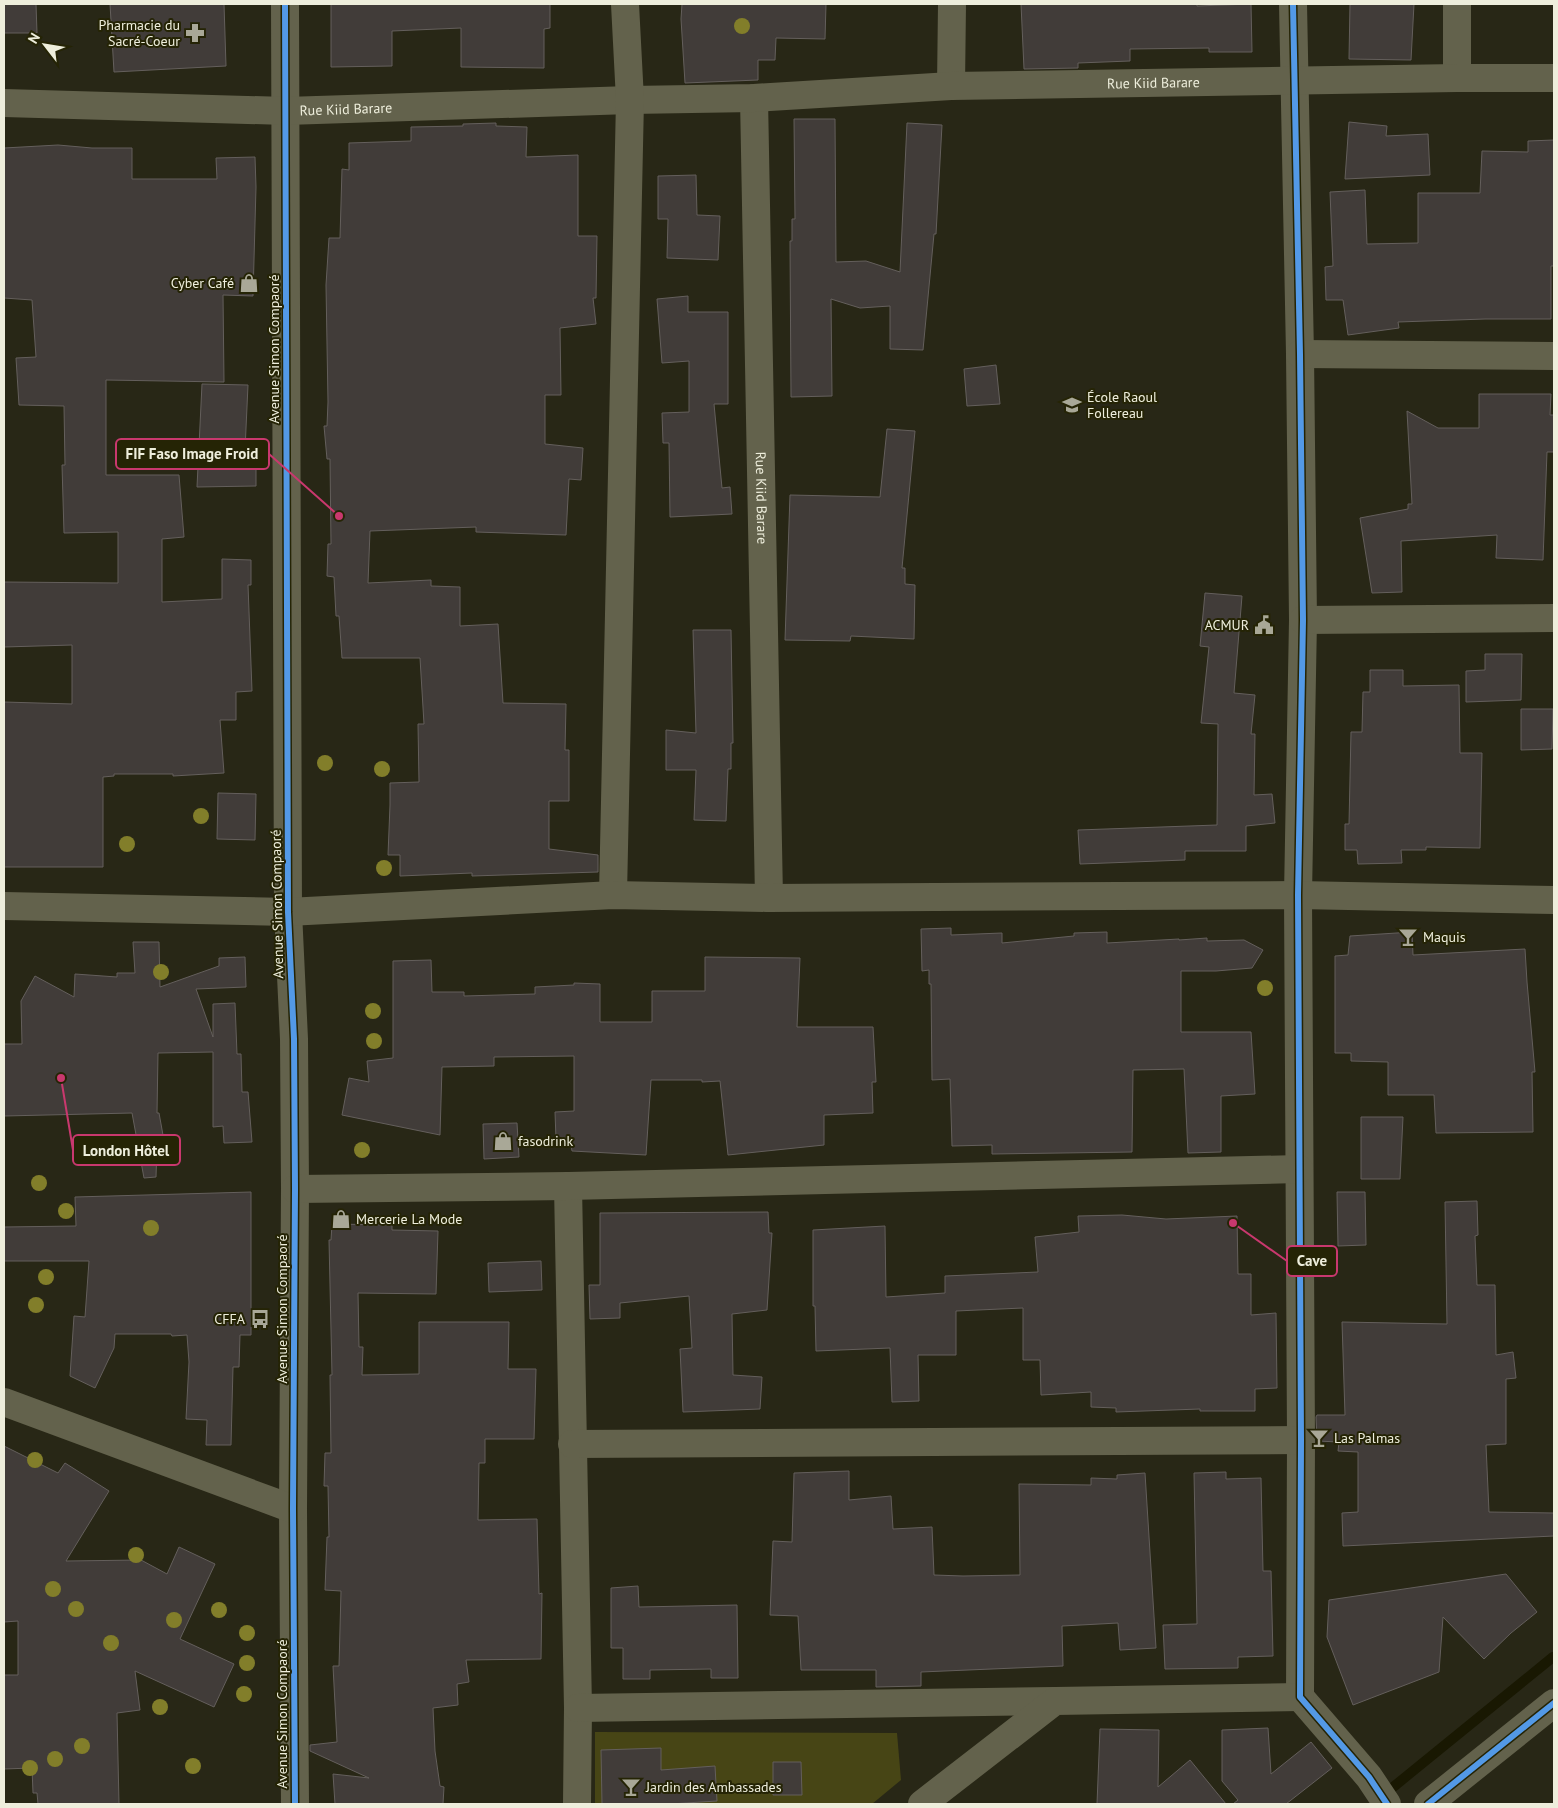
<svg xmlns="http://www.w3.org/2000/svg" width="1558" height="1808" font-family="'PT Sans',sans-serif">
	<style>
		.green { fill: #474515 }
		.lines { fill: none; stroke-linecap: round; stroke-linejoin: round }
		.stream { stroke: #191802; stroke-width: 10 }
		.building { fill: #413c39; stroke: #645f5c }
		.minor { stroke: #63624c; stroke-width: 28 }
		.cycleway-casing { stroke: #252405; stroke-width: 9 }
		.cycleway { stroke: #5399e6; stroke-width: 6 }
		.tree { fill: #827e2a }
		.labels { text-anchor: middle; stroke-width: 4; stroke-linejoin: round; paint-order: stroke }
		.poi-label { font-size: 14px; fill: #eeeedc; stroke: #252405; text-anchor: start }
		.street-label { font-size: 14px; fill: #eeeedc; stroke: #252405 }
		.leader { fill: none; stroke: #c9386e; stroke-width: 2 }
		.callout-dot { fill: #c9386e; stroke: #252405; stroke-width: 2 }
		.callout { fill: #252405; stroke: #c9386e; stroke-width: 2 }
		.callout-label { font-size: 15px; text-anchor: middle; font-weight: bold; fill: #eeeedc }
	</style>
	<rect width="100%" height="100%" fill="#282716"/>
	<path class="green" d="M595,1732L897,1733L901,1780L872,1804H595Z"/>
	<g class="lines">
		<path class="stream" d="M1392,1788L1553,1657"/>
	</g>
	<path class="building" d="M4,4H36L37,33H4Z
		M110,4H224L226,66L114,72Z
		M331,4H550V28L544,29V68L461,67V28L392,31V66L331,67Z
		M682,4H826L825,39L776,38L775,60H758V80L685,83L681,19Z
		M1021,4H1197V6L1251,4L1252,52H1209V48L1130,49V61L1078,63V68L1024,69Z
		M1350,4H1414L1411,60L1349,59Z
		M794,119H835L836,262L866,261L900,272L907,123L942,125L936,234H934L923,350L890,349V306L860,308L831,299L832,396L791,397L790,241H792V219H795Z
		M1349,122L1387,126L1386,136L1428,134L1430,175L1345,179Z
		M496,123V126L527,127L526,157L578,155V236H597L596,298H593L596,324L560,328L561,395H545V444L583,448L581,480L569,479L566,535L476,532V527L370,531L368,583L431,580V586L460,587V626L498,624L503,703L566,704L565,750H569V801H549V849L598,855V872L472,876V873L400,876V855H388L390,805V783L419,782L418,724H424L420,658H342L339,616H336L334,577L327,576L328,544H331L330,459H327L324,426H327L328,402L326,285L329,238H340L342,169L349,170V143L411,141V127L463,126V124Z
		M1554,140V266H1551V319H1485L1398,322L1399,328L1348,335L1343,300H1326L1325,267L1333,266L1330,192L1365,190L1367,244L1418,243V193H1480L1482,151L1528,152V141Z
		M58,145L92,148H132V179H217L216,158L255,157L256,187L253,296L223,295L224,382L106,380V475H179L184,537L162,539V602L222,599V559L251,560V585H248L252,691L236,692V720H220L224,773L173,776V774H114V776L103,777V867H4V702L72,704V645L4,647V582L118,583V532L64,533L62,465H65L64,406L19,405L16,358L36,357L32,300L4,298V148Z
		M696,175L697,215L720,216L718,260L667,258L668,219H658V176Z
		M688,296V312H728V404H714L722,488L730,487L732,514L670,517L669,443H663L662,413L689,412V361L662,363L657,299Z
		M996,365L1000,404L967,406L964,369Z
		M202,384L248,385L245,450H256V486L197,487Z
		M1479,394H1551L1550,415H1554V452H1547L1543,560L1496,558L1497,535L1401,541L1402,592L1372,593L1360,518L1408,509V504H1412L1407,411L1438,428H1479Z
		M887,429L915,431L902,568H905V584L915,585L914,639L851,636L850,641L785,640L790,495L880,497Z
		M1205,593L1242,596L1234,693L1255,695L1251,734H1255L1254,795L1272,794L1275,823L1246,826V851H1185V860L1080,864L1078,830L1217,825L1218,724L1201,723L1209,647L1200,646Z
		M693,630H731L733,743H731V769H728L726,821L694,820L696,770H666V730L696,733Z
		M1485,654H1522L1521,700L1466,702V671L1485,670Z
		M1370,670H1403V686L1459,685L1460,753H1482L1480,848L1426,847V850H1401L1402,863L1358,864L1357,850H1345V824H1349L1351,732H1362L1363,692H1370Z
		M1521,709H1553L1552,749L1521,750Z
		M218,793L256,794L255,840L217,839Z
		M951,928V935L1002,933V943L1074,936V933L1107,932V943L1179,939V940L1207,938V941L1244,940L1263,950L1252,968L1216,971H1181V1032H1251L1255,1094L1221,1096V1152L1188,1153L1184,1069L1133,1070L1132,1152L992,1154V1145L952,1146L950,1079L932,1080L931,984H929V970L922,971L921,929Z
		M1412,932L1413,955L1525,949L1527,982L1535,1072H1532L1533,1132L1436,1133L1434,1095H1388V1062L1351,1061V1053H1335V956L1348,955L1350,936Z
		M133,942H159L160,987L219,966V958L245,957L246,987L196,989L213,1037V1004L235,1003L237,1054H241L242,1092H248L252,1142L224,1143L223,1126L213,1127V1052L158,1053L157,1113H159L165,1146H157L156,1177L144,1178L132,1113L4,1116V1044H22L21,1001L35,976L74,997L75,974L117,977V973H135Z
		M705,957L800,958L797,1027H873L876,1082H872L873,1113L824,1115V1145L728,1155L720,1081L702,1082V1080H651L646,1155L572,1151L570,1139H556L555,1112L574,1111V1056L494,1057V1066L442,1067L440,1135L342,1115L349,1078L369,1082L367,1061L393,1058V961L431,960L432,992H464V996L535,994V987L574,985V983L600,984V1022H652V991H705Z
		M1361,1117H1403L1400,1179H1361Z
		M517,1123L519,1157L484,1159L483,1124Z
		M251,1192V1335H240L239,1367H233L231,1445H206L207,1420L186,1419L189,1362L187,1335L172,1336L171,1334H115L114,1348L95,1388L70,1376L74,1316L85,1317L89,1261H4V1227L76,1226L75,1197Z
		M1337,1192H1365L1366,1245L1338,1246Z
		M1477,1201L1478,1235L1475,1236L1477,1285H1495L1496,1355L1513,1352L1516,1378L1506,1379V1444L1486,1445L1489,1512L1554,1513V1536L1343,1546L1342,1513L1358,1512V1452L1338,1451L1339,1442L1317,1441L1316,1417L1317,1415H1345L1342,1322L1447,1324L1445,1202Z
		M768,1212L769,1233H772L767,1310L732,1314L733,1375L762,1377L760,1409L683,1412L680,1349L692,1348L689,1296L620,1303V1318L590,1319L589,1285H600V1213Z
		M1122,1215L1166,1219L1237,1216L1238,1274H1251V1315L1276,1313L1277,1388L1255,1389V1411H1200V1409L1116,1412V1408L1091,1407V1392L1041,1395L1040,1360H1023V1308L956,1311V1355H918L919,1401L892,1402L890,1348L816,1351L815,1306H813V1230L885,1226L886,1297L945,1293V1276L1038,1272L1035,1237L1079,1232L1078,1216Z
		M332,1224L392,1225V1230L438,1231L436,1294L358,1293L359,1347H363L362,1375L419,1374V1322H509L508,1369H536L534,1439H485V1463H479L478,1520L537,1519L539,1594L542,1593L541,1659L466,1660L469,1682L457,1684L458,1705L433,1708L435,1751L440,1786L444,1787L443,1804H335L333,1774L369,1778L310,1751V1745L337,1742L333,1666H339L341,1591L325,1590L327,1537H329L328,1486H324L325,1453H331L330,1375H332L329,1240H331Z
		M541,1261L542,1290L489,1292L488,1263Z
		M4,1446L58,1473L65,1463L109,1491L66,1561L141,1560L167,1574L179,1547L215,1564L180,1639L234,1664L214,1707L135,1671L140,1710L117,1713L119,1804H38L37,1793H33L32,1768L4,1769V1675H18V1621L4,1622Z
		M849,1471V1500L891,1496L893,1529L932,1527L934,1575L963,1576L1020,1575L1019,1484L1091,1485V1478L1117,1479V1475L1145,1473L1156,1648L1120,1650L1118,1623L1062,1626L1063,1666L921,1672V1686L876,1687V1670H801L798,1616L770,1615L773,1541L792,1542L794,1473Z
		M1226,1472V1479L1261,1478L1263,1571H1271L1273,1656L1238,1657V1668L1165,1669L1163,1625L1197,1624L1194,1473Z
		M1506,1574L1537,1612L1511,1633L1484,1659L1443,1617L1439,1672L1353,1705L1327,1637L1329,1600Z
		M638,1586L639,1607L737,1605L738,1678H711V1669L650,1670V1679H623V1648H611V1588Z
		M1268,1728L1271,1774L1311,1742L1332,1768L1286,1804H1233L1238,1800L1222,1781V1730Z
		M1100,1729L1159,1730L1158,1787L1190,1760L1226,1804H1097Z
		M661,1748V1770L715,1766L717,1801L670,1804H602L601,1750Z
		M773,1762H801L802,1795H773Z"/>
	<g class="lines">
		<g class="minor">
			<path d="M285,4L288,912L294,1039L295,1189L293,1509L295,1804"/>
			<path d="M1293,4L1300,354L1303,620L1298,895L1301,1440L1300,1697L1369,1777L1387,1804"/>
			<path d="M1457,4V78"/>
			<path d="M951,86L952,4"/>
			<path id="s1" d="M754,98L769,898"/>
			<path id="s2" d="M4,103L286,111L630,100L754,98L951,86L1457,78H1554"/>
			<path d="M1300,354L1554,356"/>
			<path d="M1303,620L1554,618"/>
			<path d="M613,895L630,100L625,4"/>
			<path d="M4,906L288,912L613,895L769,898L1298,895L1554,900"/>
			<path d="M568,1186L578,1708L577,1804"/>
			<path d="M295,1189L568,1186L1299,1169"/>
			<path d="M4,1402L293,1509"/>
			<path d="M572,1444L1301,1440"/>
			<path d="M578,1708L1055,1701"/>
			<path d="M922,1804L1055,1701L1300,1697"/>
			<path d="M1428,1804L1554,1703"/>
		</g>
		<g class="cycleway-casing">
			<path id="cycleway" d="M285,4L288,912L294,1039L295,1189L293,1509L295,1804
				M1293,4L1300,354L1303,620L1298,895L1301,1440L1300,1697L1369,1777L1387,1804
				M1428,1804L1554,1703"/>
		</g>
		<use href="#cycleway" class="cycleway"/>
	</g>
	<g class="tree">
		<circle cx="742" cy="26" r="8"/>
		<circle cx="325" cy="763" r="8"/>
		<circle cx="382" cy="769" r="8"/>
		<circle cx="201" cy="816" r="8"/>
		<circle cx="127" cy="844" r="8"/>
		<circle cx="384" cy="868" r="8"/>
		<circle cx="161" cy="972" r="8"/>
		<circle cx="1265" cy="988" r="8"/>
		<circle cx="373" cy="1011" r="8"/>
		<circle cx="374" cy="1041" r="8"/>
		<circle cx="362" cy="1150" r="8"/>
		<circle cx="39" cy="1183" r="8"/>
		<circle cx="66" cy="1211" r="8"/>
		<circle cx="151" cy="1228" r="8"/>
		<circle cx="46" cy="1277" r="8"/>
		<circle cx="36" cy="1305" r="8"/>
		<circle cx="35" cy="1460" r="8"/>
		<circle cx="136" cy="1555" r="8"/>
		<circle cx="53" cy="1589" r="8"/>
		<circle cx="76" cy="1609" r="8"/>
		<circle cx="219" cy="1610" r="8"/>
		<circle cx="174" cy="1620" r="8"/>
		<circle cx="247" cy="1633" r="8"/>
		<circle cx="111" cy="1643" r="8"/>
		<circle cx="247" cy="1663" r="8"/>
		<circle cx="244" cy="1694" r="8"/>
		<circle cx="160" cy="1707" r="8"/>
		<circle cx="82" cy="1746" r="8"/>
		<circle cx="55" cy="1759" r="8"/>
		<circle cx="193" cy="1766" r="8"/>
		<circle cx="30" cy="1768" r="8"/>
	</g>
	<defs>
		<g id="pharmacy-bare" transform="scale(1.5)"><path d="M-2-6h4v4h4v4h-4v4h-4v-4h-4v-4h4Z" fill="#a9a897" stroke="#252405" stroke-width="2.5" paint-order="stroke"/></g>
		<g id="shop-bare" transform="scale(1.5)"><path d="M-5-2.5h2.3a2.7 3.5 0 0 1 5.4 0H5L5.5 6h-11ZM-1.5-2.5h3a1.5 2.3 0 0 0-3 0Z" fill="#a9a897" stroke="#252405" stroke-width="2.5" paint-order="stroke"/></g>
		<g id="school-bare" transform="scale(1.5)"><path d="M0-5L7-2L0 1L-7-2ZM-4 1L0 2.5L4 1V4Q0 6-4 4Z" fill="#a9a897" stroke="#252405" stroke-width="2.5" paint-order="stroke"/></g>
		<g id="civic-bare" transform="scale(1.5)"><path d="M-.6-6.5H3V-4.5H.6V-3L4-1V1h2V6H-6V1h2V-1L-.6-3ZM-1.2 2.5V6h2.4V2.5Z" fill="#a9a897" stroke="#252405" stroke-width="2.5" paint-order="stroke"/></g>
		<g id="bar-bare" transform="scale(1.5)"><path d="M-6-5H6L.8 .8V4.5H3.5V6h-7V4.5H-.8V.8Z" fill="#a9a897" stroke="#252405" stroke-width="2.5" paint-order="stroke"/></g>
		<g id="bus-bare" transform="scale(1.5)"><path d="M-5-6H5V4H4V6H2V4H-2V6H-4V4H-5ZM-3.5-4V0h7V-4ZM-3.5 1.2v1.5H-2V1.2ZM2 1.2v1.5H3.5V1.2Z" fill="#a9a897" stroke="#252405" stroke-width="2.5" paint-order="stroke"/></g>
	</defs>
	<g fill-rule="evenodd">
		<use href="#pharmacy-bare" x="195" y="33"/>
		<use href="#shop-bare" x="249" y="283"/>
		<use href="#school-bare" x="1072" y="405"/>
		<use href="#civic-bare" x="1264" y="625"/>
		<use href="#bar-bare" x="1408" y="937"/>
		<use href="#shop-bare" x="503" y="1141"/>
		<use href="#shop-bare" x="341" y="1219"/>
		<use href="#bus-bare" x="260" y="1319"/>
		<use href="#bar-bare" x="1319" y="1438"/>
		<use href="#bar-bare" x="631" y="1787"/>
	</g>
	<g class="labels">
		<g class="poi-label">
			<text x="180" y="30" text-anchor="end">Pharmacie du<tspan x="180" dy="16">Sacré-Coeur</tspan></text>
			<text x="234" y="288" text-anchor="end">Cyber Café</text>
			<text x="1087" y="402">École Raoul<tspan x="1087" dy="16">Follereau</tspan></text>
			<text x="1249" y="630" text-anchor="end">ACMUR</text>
			<text x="1423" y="942">Maquis</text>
			<text x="518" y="1146">fasodrink</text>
			<text x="356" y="1224">Mercerie La Mode</text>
			<text x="245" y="1324" text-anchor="end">CFFA</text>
			<text x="1334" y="1443">Las Palmas</text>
			<text x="646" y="1792">Jardin des Ambassades</text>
		</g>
		<g class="street-label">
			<text dy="5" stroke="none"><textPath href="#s2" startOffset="1150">Rue Kiid Barare</textPath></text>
			<text dy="5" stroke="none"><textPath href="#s2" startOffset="342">Rue Kiid Barare</textPath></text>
			<text transform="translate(274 349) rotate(-90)" y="5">Avenue Simon Compaoré</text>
			<text dy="5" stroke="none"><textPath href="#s1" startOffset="400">Rue Kiid Barare</textPath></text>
			<text transform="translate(277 904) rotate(-91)" y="5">Avenue Simon Compaoré</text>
			<text transform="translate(282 1309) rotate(-90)" y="5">Avenue Simon Compaoré</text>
			<text transform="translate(282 1714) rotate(-90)" y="5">Avenue Simon Compaoré</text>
		</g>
	</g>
	<path class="leader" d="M339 516L269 454M61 1078L73 1150M1233 1223L1287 1261"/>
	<g class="callout-dot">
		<circle cx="339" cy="516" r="5"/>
		<circle cx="61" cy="1078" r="5"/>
		<circle cx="1233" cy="1223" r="5"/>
	</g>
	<g class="callout">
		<rect x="116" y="439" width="153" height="30" rx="5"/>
		<rect x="73" y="1135" width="107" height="30" rx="5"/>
		<rect x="1287" y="1246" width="50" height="30" rx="5"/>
	</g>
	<g class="callout-label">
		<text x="192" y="459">FIF Faso Image Froid</text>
		<text x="126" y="1156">London Hôtel</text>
		<text x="1312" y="1266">Cave</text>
	</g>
	<rect width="1558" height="1808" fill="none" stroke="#eeeedc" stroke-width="10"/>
	<g transform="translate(45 45) rotate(301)" stroke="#252405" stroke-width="4" paint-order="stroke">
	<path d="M0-4L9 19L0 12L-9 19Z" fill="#eeeedc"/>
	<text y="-8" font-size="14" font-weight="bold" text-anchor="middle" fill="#eeeedc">N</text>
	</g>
</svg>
